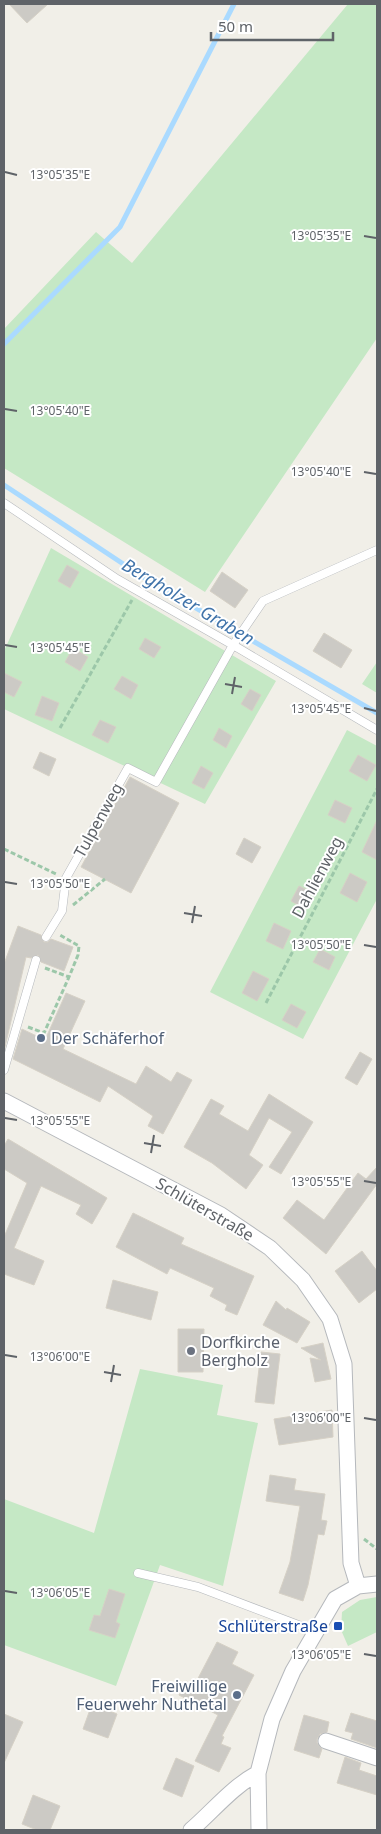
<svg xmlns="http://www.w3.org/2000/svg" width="381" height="1834" font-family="'Noto Sans',sans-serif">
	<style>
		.green { fill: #c5e8c5 }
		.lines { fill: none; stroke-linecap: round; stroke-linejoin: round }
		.stream { stroke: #aadaff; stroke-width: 5 }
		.building { fill: #cccac5; stroke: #d6d1c6 }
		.service-casing { stroke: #b5b8bc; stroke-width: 9 }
		.minor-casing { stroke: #b5b8bc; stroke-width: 17 }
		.path { stroke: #9cc7a9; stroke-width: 3; stroke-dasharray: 5 2.5; stroke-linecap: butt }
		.service { stroke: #fff; stroke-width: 8 }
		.minor { stroke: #fff; stroke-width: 15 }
		.ticks { fill: none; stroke: #5f6368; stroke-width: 2 }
		.service-dot { fill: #5c6f8a; stroke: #fff; stroke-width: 2 }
		.worship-dot { fill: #6b7280; stroke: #fff; stroke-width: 2 }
		.transit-dot { fill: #1a4fb4; stroke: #fff; stroke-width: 2 }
		.labels { text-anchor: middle; stroke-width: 4; stroke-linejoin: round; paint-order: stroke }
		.street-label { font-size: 16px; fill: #5f6368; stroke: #fff }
		.service-label { font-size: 16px; fill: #4e5e75; stroke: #fff; text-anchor: start }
		.worship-label { font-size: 16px; fill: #5b616d; stroke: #fff; text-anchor: start }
		.transit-label { font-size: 16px; fill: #164399; stroke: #fff; text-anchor: end }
		.water-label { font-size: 18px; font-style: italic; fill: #4174aa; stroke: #fff }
		.ticks-label { font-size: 12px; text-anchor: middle; fill: #5f6368; stroke: #fff; stroke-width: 4; stroke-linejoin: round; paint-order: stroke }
	</style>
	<rect width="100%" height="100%" fill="#f1efe8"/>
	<path class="green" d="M348,4H377V338L205,592L4,468V329L96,232L132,263Z
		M51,548L276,681L205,804L4,709V651Z
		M377,662V693L362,684Z
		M347,730L377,746V899L303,1039L210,992Z
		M140,1369L223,1385L217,1415L258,1423L223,1586L160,1565L116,1686L4,1645V1499L94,1533Z
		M377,1597V1632L348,1646L341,1630L342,1612L360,1600Z"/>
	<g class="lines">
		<path class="stream" d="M4,344L120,227L234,4
			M4,485L146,579L377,713"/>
	</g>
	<path class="building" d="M9,4H48L27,23Z
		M67,565L79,572L70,588L58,581Z
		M222,572L248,590L235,608L210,591Z
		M324,633L352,650L341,668L313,651Z
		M145,638L161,647L154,658L139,649Z
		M73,648L88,657L80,671L65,662Z
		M4,673L22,682L14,697L4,692Z
		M122,676L138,685L131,699L114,689Z
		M250,689L261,695L252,711L241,704Z
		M42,696L59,703L52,721L35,715Z
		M100,720L116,727L108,743L92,735Z
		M219,728L232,736L226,748L213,740Z
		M40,752L56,759L49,776L33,768Z
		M358,755L376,765L367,781L349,771Z
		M201,766L213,773L204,789L192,783Z
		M130,777L179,803L131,893L81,867Z
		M335,800L352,808L345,823L328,815Z
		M377,820V860L362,852Z
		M244,838L261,847L252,863L236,854Z
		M350,873L367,882L357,902L340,893Z
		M299,886L312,892L303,908L291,901Z
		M274,923L291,931L283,949L266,941Z
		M18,926L41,935L44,942H48L51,939L73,947L64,971L41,962L38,955L31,958L26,957L4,1051V964Z
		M320,949L335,957L329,970L313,962Z
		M253,971L269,979L257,1001L242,993Z
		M66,993L85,1001L63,1049L136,1084L146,1066L171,1082L177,1072L192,1080L163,1134L148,1126L153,1116L108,1086L100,1102L13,1059L22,1029L45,1040Z
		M291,1004L306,1012L297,1028L282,1020Z
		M360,1052L372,1059L357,1085L345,1078Z
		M269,1094L313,1122L281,1174L269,1167L292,1132L269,1118L249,1155L263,1165L246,1189L212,1163L184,1147L211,1099L224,1106L219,1114L248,1131Z
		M8,1139L107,1198L92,1224L76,1214L81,1205L41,1186L14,1248L44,1261L34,1285L4,1274V1237L27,1183L4,1169V1146Z
		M377,1167V1184L326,1254L283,1218L297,1200L324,1220L358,1173L366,1179Z
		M133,1213L184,1238L181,1244L254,1276L237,1315L225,1310L227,1305L210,1296L214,1288L170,1268L167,1274L116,1247Z
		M362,1251L377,1271V1289L359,1303L335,1271Z
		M113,1280L158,1292L151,1320L106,1308Z
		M276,1301L286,1310L287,1308L310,1322L297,1343L263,1325Z
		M178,1329H204L203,1372H178Z
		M323,1343L331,1379L315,1382L310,1358L321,1360L301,1348Z
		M261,1352L280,1354L274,1404L255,1402Z
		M332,1410L333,1437L279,1445L274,1419Z
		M270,1475L296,1479L294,1490L325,1494L321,1520L327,1521L324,1535L318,1534L308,1585L303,1601L279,1593L290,1562L300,1506L266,1501Z
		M109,1589L125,1594L116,1622L120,1624L115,1638L89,1630L94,1615L100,1616Z
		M217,1642L238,1652L232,1664L254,1675L222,1736L224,1737L221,1744L231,1748L219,1772L195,1761L218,1715L179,1695L186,1681L194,1686Z
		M92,1704L117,1714L108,1738L83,1729Z
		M351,1713L377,1721V1748L351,1739L353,1733L345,1731Z
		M4,1714L23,1722L4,1763Z
		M304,1715L329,1722L327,1732L320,1734L317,1739V1743L322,1749L319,1758L294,1750Z
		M345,1757L361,1763L359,1770L377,1776V1795L337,1783Z
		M176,1758L194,1766L182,1797L163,1789Z
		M33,1795L60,1806L50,1830H37L22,1824Z"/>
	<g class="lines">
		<g class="service-casing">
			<path id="service" d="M4,503L117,579L233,645L377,730
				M46,937L62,911L66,878L128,768L156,782L233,645L263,601L377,550
				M4,1070L36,960
				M138,1573L198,1587L317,1632"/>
		</g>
		<g class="minor-casing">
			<path id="minor" d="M4,1101L221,1215L270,1248L303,1280L330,1319L344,1364L351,1563L358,1586
				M326,1741L377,1758
				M191,1830C213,1811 232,1787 258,1773
				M259,1830L258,1773L272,1719L293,1671L335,1599L358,1586L377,1584"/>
		</g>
		<path class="path" d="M60,728L132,600
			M4,849L56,874
			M73,905L105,879
			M45,968L69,977L78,955L79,946L60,935
			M266,1003L377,789
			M28,1027L44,1033L69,977
			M41,1038L44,1033
			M364,1539L377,1549"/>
		<use href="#service" class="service"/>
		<use href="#minor" class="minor"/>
	</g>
	<path class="ticks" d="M5,172L17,175M364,236L376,238M5,409L17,411M364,472L376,474M5,645L17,647M225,684L242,687M232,694L235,677M364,708L376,711M5,882L17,884M184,913L202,916M192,923L195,906M364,945L376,947M5,1118L17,1120M144,1143L161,1146M151,1153L154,1135M364,1181L376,1183M5,1355L17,1357M104,1372L121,1375M111,1382L114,1365M364,1418L376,1420M5,1591L17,1593M364,1654L376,1656"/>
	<g class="service-dot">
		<circle cx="41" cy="1038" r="5"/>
		<circle cx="237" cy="1695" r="5"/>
	</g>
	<circle class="worship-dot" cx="191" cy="1351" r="5"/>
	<rect class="transit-dot" x="333" y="1621" width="10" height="10" rx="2.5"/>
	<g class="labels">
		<g class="street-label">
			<text transform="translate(98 820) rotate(-61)" y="6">Tulpenweg</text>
			<text transform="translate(317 877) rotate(-62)" y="6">Dahlienweg</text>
			<text transform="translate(205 1209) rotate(30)" y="6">Schlüterstraße</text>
		</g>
		<g class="service-label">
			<text x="51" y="1044">Der Schäferhof</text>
			<text x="227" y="1692" text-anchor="end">Freiwillige<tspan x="227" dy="18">Feuerwehr Nuthetal</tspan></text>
		</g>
		<g class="worship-label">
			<text x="201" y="1348">Dorfkirche<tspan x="201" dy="18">Bergholz</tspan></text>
		</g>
		<g class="transit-label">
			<text x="328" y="1632">Schlüterstraße</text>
		</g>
		<g class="water-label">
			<text transform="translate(188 602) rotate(31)" y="6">Bergholzer Graben</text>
		</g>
	</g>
	<g class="ticks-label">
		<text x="60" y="179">13°05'35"E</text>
		<text x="321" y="240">13°05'35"E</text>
		<text x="60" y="415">13°05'40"E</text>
		<text x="321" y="476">13°05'40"E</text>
		<text x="60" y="652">13°05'45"E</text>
		<text x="321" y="713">13°05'45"E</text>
		<text x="60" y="888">13°05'50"E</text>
		<text x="321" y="949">13°05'50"E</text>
		<text x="60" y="1125">13°05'55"E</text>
		<text x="321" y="1186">13°05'55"E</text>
		<text x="60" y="1361">13°06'00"E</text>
		<text x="321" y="1422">13°06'00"E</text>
		<text x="60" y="1597">13°06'05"E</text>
		<text x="321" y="1659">13°06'05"E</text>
	</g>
	<rect width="381" height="1834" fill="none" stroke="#5f6368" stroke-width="10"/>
	<path d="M211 32v8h122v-8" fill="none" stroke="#5f6368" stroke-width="2.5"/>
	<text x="218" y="32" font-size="15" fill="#5f6368" stroke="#ffffff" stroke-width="4" paint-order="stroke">50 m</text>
</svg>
